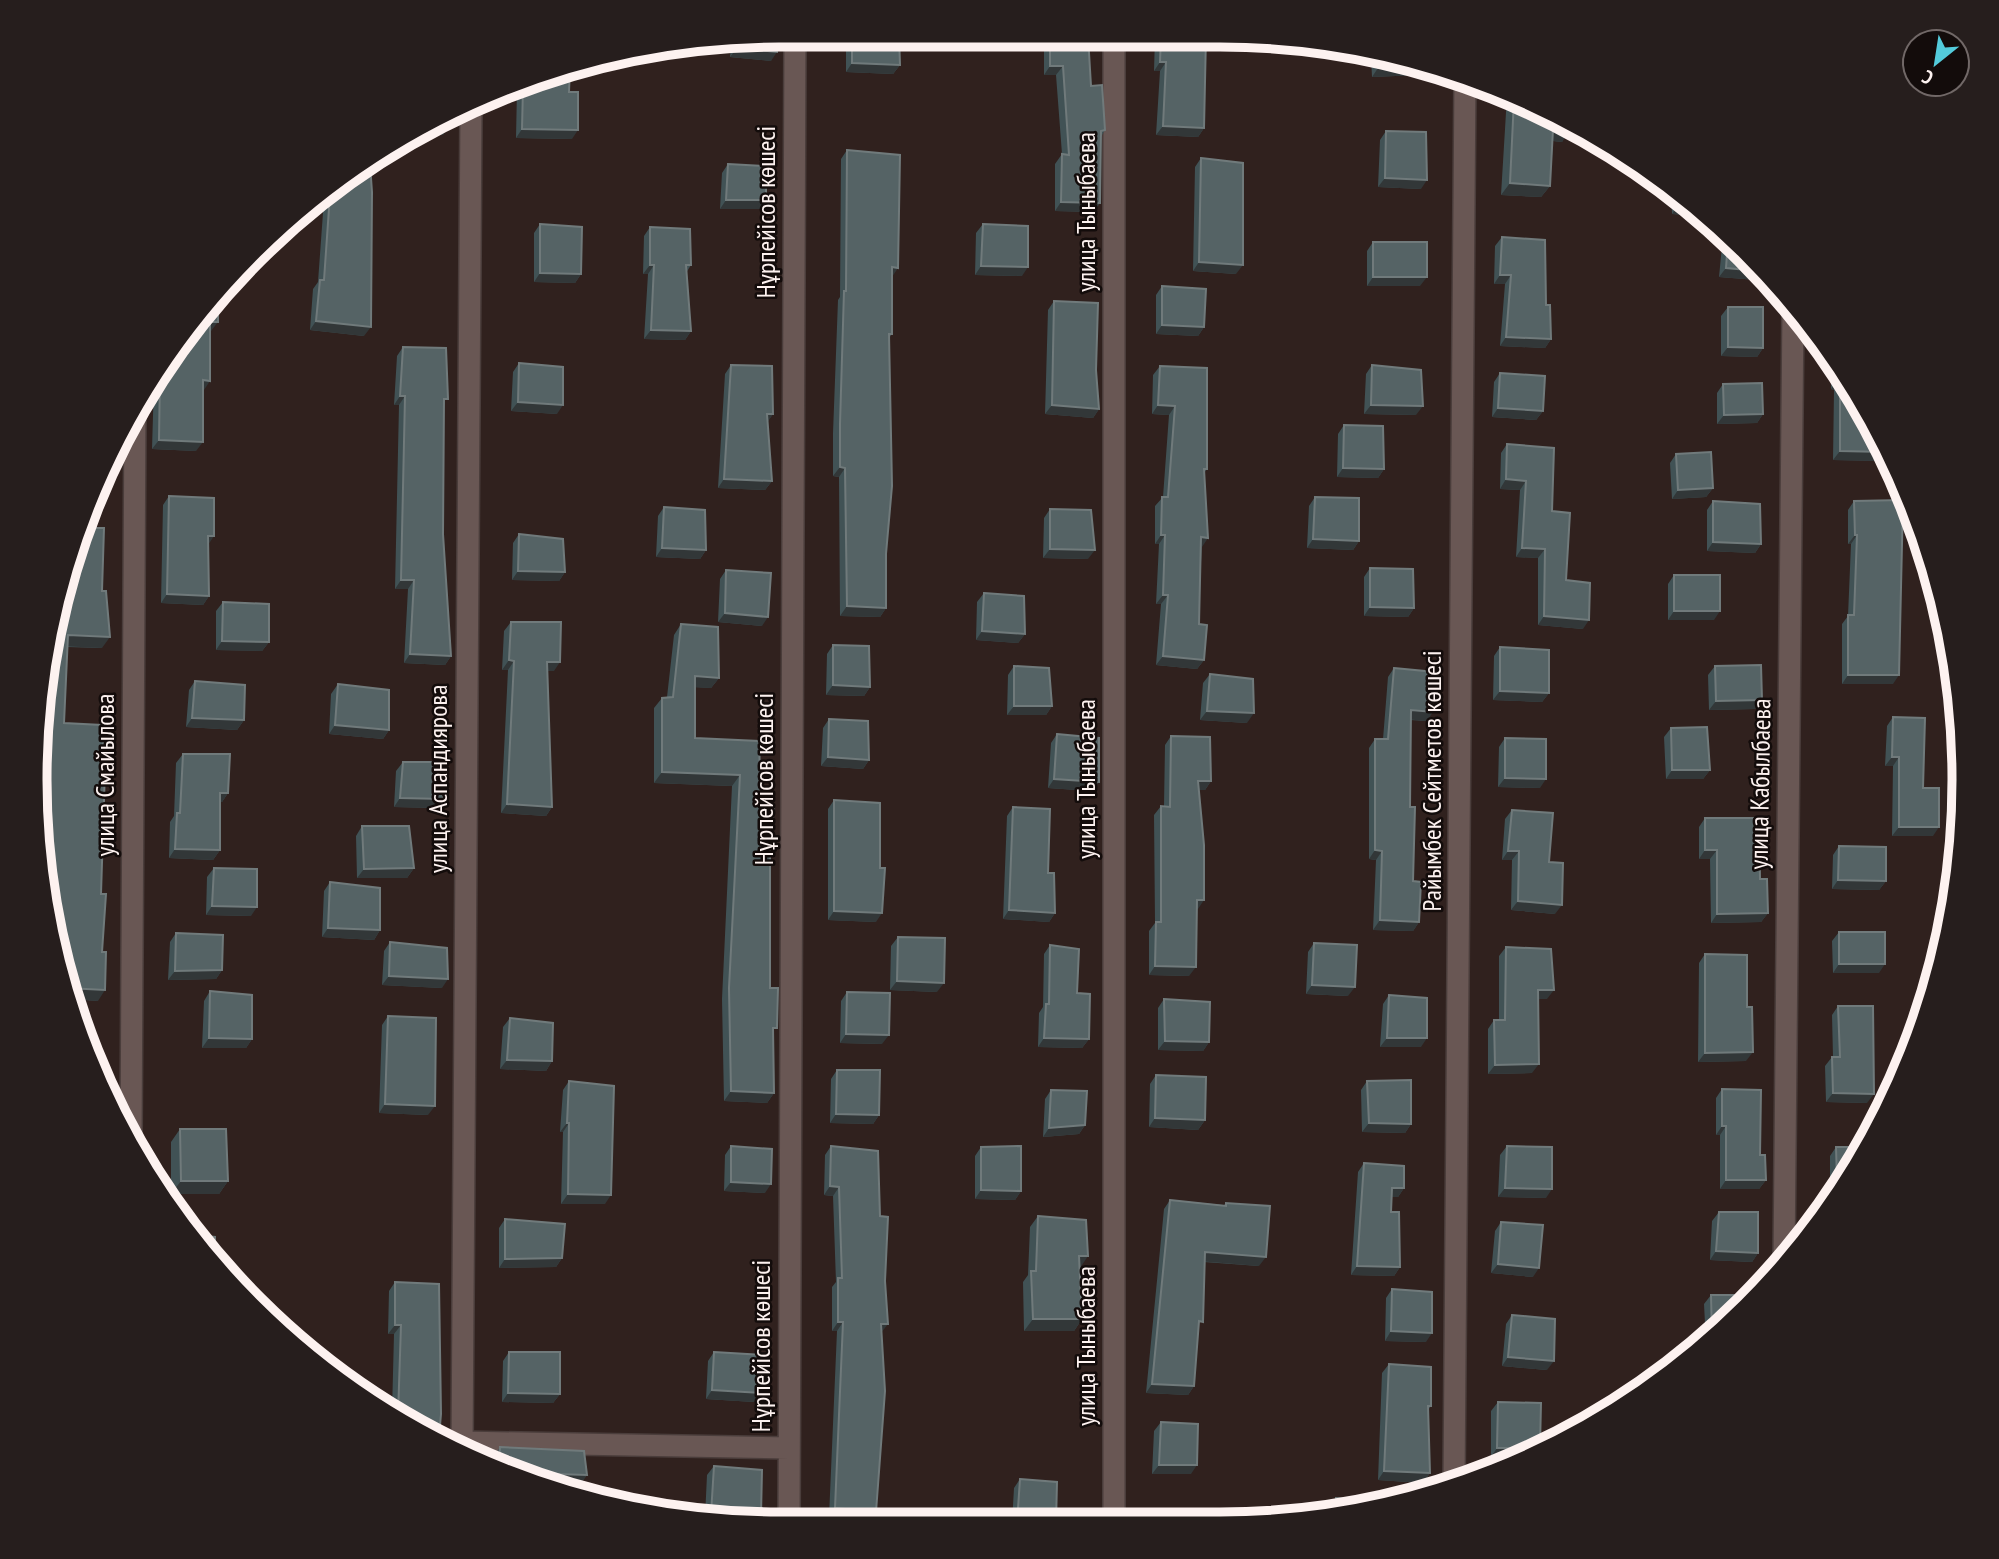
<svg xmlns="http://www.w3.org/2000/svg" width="1999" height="1559" font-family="'PT Sans Narrow',sans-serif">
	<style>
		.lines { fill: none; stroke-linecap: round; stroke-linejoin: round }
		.minor-casing { stroke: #4a3d3b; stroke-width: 24 }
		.minor { stroke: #695754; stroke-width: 21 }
		.wall { fill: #415255 }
		.shaded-wall { fill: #323738 }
		.building { fill: #556365; stroke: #707a7b; stroke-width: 2 }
		.labels { text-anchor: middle; stroke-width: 5; stroke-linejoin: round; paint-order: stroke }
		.street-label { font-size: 26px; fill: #fdf2f0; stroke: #130c0b }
		.rim { fill: none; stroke: #fdf2f0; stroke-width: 9 }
	</style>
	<rect width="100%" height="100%" fill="#30211e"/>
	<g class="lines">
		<g class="minor-casing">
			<path id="minor" d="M1114,36V1523
				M131,1143L135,407
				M1784,1261L1793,308
				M462,1442L789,1448
				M462,1450L471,109
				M1454,1485L1465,77
				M789,1524L795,35"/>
		</g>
		<use href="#minor" class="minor"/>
	</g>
	<path class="wall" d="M777,35L771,61L730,57L732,41Z
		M846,35H899L900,65L893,74L846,72Z
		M1044,36H1088L1091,86L1105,130L1101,137L1100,203L1093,212L1055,211V164L1062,154L1056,75H1044Z
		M1155,36H1206L1204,128L1198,137L1156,135L1160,71H1154Z
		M1371,57L1424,68L1419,75L1372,77Z
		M570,67L569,92L572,139L516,138L517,89Z
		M1507,96L1571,125L1562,142L1553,141L1550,186L1541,197L1501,195Z
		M1386,131L1421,189L1378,187L1380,140Z
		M847,150L892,276V334L889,338L886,608L880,617L840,616L839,477L833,476V433L838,300L840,297L841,159Z
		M1201,158L1236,274L1193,271L1195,167Z
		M370,164L364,336L310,330L313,289L318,282L324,199H323Z
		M728,164L766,200L760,209H720L722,173Z
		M1671,188L1673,189L1701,216L1672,214Z
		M540,224L581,274L575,283L534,282V233Z
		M983,224L1022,276L975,275L976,233Z
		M650,227L691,265L686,273L691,331L685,340L644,339L648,274H643L644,236Z
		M1723,236L1762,273L1757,280L1719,277Z
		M1502,237L1551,339L1545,348L1500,346L1505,284H1494L1495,246Z
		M1373,242L1420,286H1367V251Z
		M1162,286L1204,327L1198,336L1156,334V295Z
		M218,298L211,331H210L196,451L152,449L154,382Z
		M1054,301L1099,409L1093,418L1045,414L1048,310Z
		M1728,307L1763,348L1757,357L1721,356V316Z
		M403,347L444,404L443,534L451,656L445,665L404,663L408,589H395L399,405H394L397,356Z
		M1832,362L1864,407L1882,461L1833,460L1834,390L1831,389Z
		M519,363L557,414L511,411L513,372Z
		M731,365L773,414L767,422L772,481L765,490L718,488L725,374Z
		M1372,365L1416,415L1364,414L1366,374Z
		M1160,366L1207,469L1204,473L1199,624L1204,660L1197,669L1156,665L1161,604H1156L1159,544H1155V506L1163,497L1169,415L1152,414L1153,375Z
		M1500,373L1543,411L1536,420L1492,417L1494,382Z
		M1723,384L1763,414L1757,423L1717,424V393Z
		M1344,425L1384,469L1378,478L1337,477L1338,434Z
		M1507,444L1552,511L1566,580L1583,629L1538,625V558L1516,557L1520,490L1500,489L1501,453Z
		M1676,454L1713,488L1706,497L1672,499L1670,463Z
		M169,496L208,545L209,596L203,605L161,603L163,505Z
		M1315,497L1359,541L1353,550L1307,548L1309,506Z
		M1713,501L1761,544L1755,553L1707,551V510Z
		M1854,501L1893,684H1842V624L1848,616L1851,544H1848V510Z
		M664,507L706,550L700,559L656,557L658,516Z
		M1050,509L1088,559L1043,558L1044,518Z
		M94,528L102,591V648L67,647L64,723L98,1001L72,999L60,973L41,822L40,779H35L60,587Z
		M519,534L565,572L559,581L512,580L513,543Z
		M1370,568L1414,608L1408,617L1364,616V577Z
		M726,570L762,626L718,622L720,579Z
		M1674,575L1714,620H1668V584Z
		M984,593L1025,634L1018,643L976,640L977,602Z
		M223,602L269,642L262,651L216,650V611Z
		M511,622L554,671H547L552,807L546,816L501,813L508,670H502L504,631Z
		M681,624L719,678L711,688L695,687V738L759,741L761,807L770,848V988L773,1034L774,1093L767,1103L724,1101L722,999L732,786L654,783V708L662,698L667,697L674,635Z
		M833,645L870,687L864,696L826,695L827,654Z
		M1500,647L1549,693L1542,702L1493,700L1494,656Z
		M1014,666L1052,706L1046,715H1007L1008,675Z
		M1715,666L1762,700L1755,709L1709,710L1708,675Z
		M1394,668L1427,721L1410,720V807L1413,881L1419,922L1413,931L1373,930L1376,860L1369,859V748L1375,739H1383L1388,677Z
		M1210,674L1247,723L1200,720L1203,683Z
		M195,681L244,720L237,730L186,727L189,690Z
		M338,684L389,730L383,739L329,734L331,694Z
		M1893,717L1933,836H1892L1893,766H1885L1887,726Z
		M829,719L869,760L863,769L821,766L823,728Z
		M1671,728L1710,770L1703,779H1666L1664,737Z
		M1057,734L1092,791L1048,788L1051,743Z
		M1171,736L1211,781L1205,790H1199L1198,909H1197L1189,976L1149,975V931L1155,923L1154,815L1161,806H1164L1165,745Z
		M1505,738L1540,788L1498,787L1499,747Z
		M183,754L228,793L222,802H220V850L213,860L169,858L170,822L174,816L176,763Z
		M403,762L436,808L394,807L396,771Z
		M834,800L880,868L876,922L828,920V809Z
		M1013,807L1048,873L1055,913L1049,922L1003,919L1007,816Z
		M1512,810L1549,862L1555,914L1511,910L1512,860H1502L1505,819Z
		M1705,818L1760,879L1768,913L1761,922L1711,923L1710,859H1699V827Z
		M362,826L414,868L407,878H357L356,836Z
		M1839,846L1886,881L1879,890L1832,889L1833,855Z
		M214,868L251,916L206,915L207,877Z
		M330,882L380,930L374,940L322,937L324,891Z
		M1839,932L1879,973H1833L1832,941Z
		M176,933L222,970L216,979L168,980L170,942Z
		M898,937L937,992L890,990L891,946Z
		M390,942L442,988L382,985L384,951Z
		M1314,943L1348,996L1306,994L1308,952Z
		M1050,945L1089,1039L1082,1048L1038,1047L1039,1013L1043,1007L1044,954Z
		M1506,947L1547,999H1538L1532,1073L1488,1074V1029L1494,1020H1499V956Z
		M1705,954L1747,1007L1746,1061L1698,1062L1699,963Z
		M210,991L252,1039L246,1048H202L204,1001Z
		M847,992L882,1044L840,1043L841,1001Z
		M1389,995L1421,1047H1380L1383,1004Z
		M1164,999L1209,1042L1203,1051L1158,1050V1008Z
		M1838,1006L1867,1103L1826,1102L1825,1066L1832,1057H1833L1832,1015Z
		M388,1016L428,1115L379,1113L382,1025Z
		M510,1018L552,1061L546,1071L500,1069L503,1027Z
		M837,1070L879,1115L873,1124L830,1123L831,1079Z
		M1156,1075L1205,1120L1198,1130L1149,1127L1150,1084Z
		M569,1081L605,1204H561L563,1132H560L563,1090Z
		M1367,1081L1411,1124L1405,1133L1362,1132L1361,1090Z
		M1722,1089L1760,1155L1766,1180L1759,1189H1720V1135H1716V1098Z
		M1051,1090L1085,1125L1079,1134L1043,1137L1045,1099Z
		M180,1129L228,1181L219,1194H171V1142Z
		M731,1146L765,1193L724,1191L725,1155Z
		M831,1146L882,1332L870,1521L829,1517L837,1331H832V1287L836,1282L833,1196L824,1195L825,1155Z
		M1507,1146L1546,1198L1498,1197L1500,1155Z
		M981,1147L1021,1191L1015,1200L975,1199V1156Z
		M1836,1147H1864L1830,1189V1156Z
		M1364,1163L1404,1188L1398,1197H1391V1212L1400,1267L1394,1276L1351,1275L1358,1172Z
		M1170,1200L1224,1205L1226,1203L1259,1266L1204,1262L1194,1386L1188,1395L1146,1393L1164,1209Z
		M1719,1212L1758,1253L1752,1262L1710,1260L1712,1221Z
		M1038,1216L1080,1268L1082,1319L1074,1331H1024L1023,1282L1028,1275L1030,1227Z
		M505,1219L562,1258L556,1267L499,1268V1228Z
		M1501,1222L1533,1277L1491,1273L1495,1231Z
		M395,1282L439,1437L392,1412L394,1334H388L389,1291Z
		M1392,1289L1426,1342L1385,1341L1386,1298Z
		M1711,1295H1752L1711,1339L1706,1343L1704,1304Z
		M1512,1315L1547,1370L1502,1366L1506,1324Z
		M509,1352L560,1394L553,1403L502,1402L503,1361Z
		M714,1352L754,1402L706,1399L708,1361Z
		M1389,1364L1431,1406L1428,1410L1430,1473L1423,1483L1378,1480L1382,1373Z
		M1498,1402L1541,1403L1491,1457V1411Z
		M1161,1422L1191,1474H1152L1154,1431Z
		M500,1447L587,1475L580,1484L556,1483L555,1486L495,1467H493L494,1456Z
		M714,1466L757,1522L705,1517L707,1475Z
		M1020,1479L1056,1523H1012L1014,1488Z
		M1336,1498L1378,1501L1330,1510V1507Z"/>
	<path class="shaded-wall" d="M737,48L777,52L771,61L730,57Z
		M1160,62H1166L1160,71H1154Z
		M852,63L900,65L893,74L846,72Z
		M1050,66H1063L1056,75H1044Z
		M1419,67L1424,68L1419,75L1372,77L1378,68Z
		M430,126H449L443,135L409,134Z
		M1163,126L1204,128L1198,137L1156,135Z
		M522,129L578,130L572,139L516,138Z
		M1553,129L1570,130L1562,142L1545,140Z
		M1385,178L1427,180L1421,189L1378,187Z
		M1510,183L1550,186L1541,197L1501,195Z
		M726,200H766L760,209H720Z
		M1061,202L1100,203L1093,212L1055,211Z
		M1678,205L1691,206L1701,216L1672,214Z
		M1199,262L1243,265L1236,274L1193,271Z
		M650,265H654L648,274H643Z
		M981,266L1028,267L1022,276L975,275Z
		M892,267L898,268L892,277Z
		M1726,268L1760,271L1762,273L1757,280L1719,277Z
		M540,273L581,274L575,283L534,282Z
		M1500,275H1511L1505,284H1494Z
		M1373,277H1427L1420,286H1367Z
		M316,321L371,327L364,336L310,330Z
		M210,322H218L211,331H204Z
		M1162,325L1204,327L1198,336L1156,334Z
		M651,330L691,331L685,340L644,339Z
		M1506,337L1551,339L1545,348L1500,346Z
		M1728,347L1763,348L1757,357L1721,356Z
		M203,380L210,381L204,390L197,389Z
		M1837,380H1840L1834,390L1831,389Z
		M400,396H405L399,405H394Z
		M518,402L563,405L557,414L511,411Z
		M1052,405L1099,409L1093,418L1045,414Z
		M1158,405L1175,406L1169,415L1152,414Z
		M1371,405L1423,406L1416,415L1364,414Z
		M1498,408L1543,411L1536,420L1492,417Z
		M767,414H773L767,423Z
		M1763,414L1757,423L1717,424L1724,415Z
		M159,440L203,442L196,451L152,449Z
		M1840,451L1884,452L1886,455L1882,461L1833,460Z
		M840,467L845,468L839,477L833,476Z
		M1343,468L1384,469L1378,478L1337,477Z
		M724,479L772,481L765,490L718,488Z
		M1506,479L1526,481L1520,490L1500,489Z
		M1713,488L1706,497L1672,499L1678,490Z
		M1161,535H1165L1159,544H1155Z
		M1855,535H1857L1851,544H1848Z
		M208,536H214L208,545Z
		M1201,537L1208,538L1202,547L1195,546Z
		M1313,539L1359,541L1353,550L1307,548Z
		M1713,542L1761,544L1755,553L1707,551Z
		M662,548L706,550L700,559L656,557Z
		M1522,548L1545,549L1538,558L1516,557Z
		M1050,549L1095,550L1088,559L1043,558Z
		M518,571L565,572L559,581L512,580Z
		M401,580H414L408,589H395Z
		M167,594L209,596L203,605L161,603Z
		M1163,595H1168L1161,604H1156Z
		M847,606L886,608L880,617L840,616Z
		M1370,607L1414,608L1408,617L1364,616Z
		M1674,611H1720L1714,620H1668Z
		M725,613L768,617L762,626L718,622Z
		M1544,616L1589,620L1583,629L1538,625Z
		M982,631L1025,634L1018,643L976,640Z
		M68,635L110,637L102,648L60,646Z
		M222,641L269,642L262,651L216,650Z
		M410,654L451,656L445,665L404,663Z
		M1163,656L1204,660L1197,669L1156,665Z
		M509,660L514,661L508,670H502Z
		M547,662H560L554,671H541Z
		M1848,675H1899L1893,684H1842Z
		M695,676L719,678L711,688L687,687Z
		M833,685L870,687L864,696L826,695Z
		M1500,691L1549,693L1542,702L1493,700Z
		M1762,700L1755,709L1709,710L1716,701Z
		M1014,706H1052L1046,715H1007Z
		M1411,710L1433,712L1427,721L1404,719Z
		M1207,711L1254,713L1247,723L1200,720Z
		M192,718L244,720L237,730L186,727Z
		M335,725L389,730L383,739L329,734Z
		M828,757L869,760L863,769L821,766Z
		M1892,757H1899L1893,766H1885Z
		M41,768H48L40,779H35L36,776Z
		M1672,770H1710L1703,779H1666Z
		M662,772L740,775L732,786L654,783Z
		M1505,778L1546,779L1540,788L1498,787Z
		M1054,779L1099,782L1092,791L1048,788Z
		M1198,781H1211L1205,790H1192Z
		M220,793H228L222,802H214Z
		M400,798L443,799L436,808L394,807Z
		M507,804L552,807L546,816L501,813Z
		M1899,827H1939L1933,836H1892Z
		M175,849L220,850L213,860L169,858Z
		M1375,850L1382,851L1376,860L1369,859Z
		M1705,850H1717L1710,859H1699Z
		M1508,851H1519L1512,860H1502Z
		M414,868L407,878H357L364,869Z
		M49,880L54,881L49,888L48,881Z
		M1838,880L1886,881L1879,890L1832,889Z
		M1197,900H1204L1198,909H1190Z
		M1518,901L1562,905L1555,914L1511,910Z
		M212,906L257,907L251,916L206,915Z
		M1009,910L1055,913L1049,922L1003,919Z
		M834,911L882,913L876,922L828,920Z
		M1768,913L1761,922L1711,923L1717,914Z
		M1380,920L1419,922L1413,931L1373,930Z
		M328,928L380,930L374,940L322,937Z
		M1839,964H1885L1879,973H1833Z
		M1155,966L1196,967L1189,976L1149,975Z
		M222,970L216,979L168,980L175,971Z
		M389,976L448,979L442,988L382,985Z
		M897,981L944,983L937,992L890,990Z
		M1312,985L1355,987L1348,996L1306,994Z
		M67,988L105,990L98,1001L72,999Z
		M1538,990H1554L1547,999H1532Z
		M846,1034L889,1035L882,1044L840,1043Z
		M209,1038L252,1039L246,1048H202Z
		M1044,1038L1089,1039L1082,1048L1038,1047Z
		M1387,1038H1427L1421,1047H1380Z
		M1165,1041L1209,1042L1203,1051L1158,1050Z
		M1753,1052L1746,1061L1698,1062L1705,1053Z
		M507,1060L552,1061L546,1071L500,1069Z
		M1539,1064L1532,1073L1488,1074L1495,1065Z
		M731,1091L774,1093L767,1103L724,1101Z
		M1833,1093L1874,1094L1867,1103L1826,1102Z
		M385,1104L435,1106L428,1115L379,1113Z
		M836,1114L879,1115L873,1124L830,1123Z
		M1155,1118L1205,1120L1198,1130L1149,1127Z
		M567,1123H569L563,1132H560Z
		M1369,1123L1411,1124L1405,1133L1362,1132Z
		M1085,1125L1079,1134L1043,1137L1049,1128Z
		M1722,1126H1726L1720,1135H1716Z
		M1726,1180H1766L1759,1189H1720Z
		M1837,1180H1843L1838,1189H1830Z
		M181,1181H228L219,1194H171Z
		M731,1182L771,1184L765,1193L724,1191Z
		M830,1186L839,1187L833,1196L824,1195Z
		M1392,1188H1404L1398,1197H1385Z
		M1505,1188L1552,1189L1546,1198L1498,1197Z
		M981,1190L1021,1191L1015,1200L975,1199Z
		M568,1194L611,1195L605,1204H561Z
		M1716,1251L1758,1253L1752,1262L1710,1260Z
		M1205,1252L1266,1257L1259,1266L1198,1261Z
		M1079,1256H1088L1080,1268Z
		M562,1258L556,1267L499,1268L505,1259Z
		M1498,1264L1539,1268L1533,1277L1491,1273Z
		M1357,1266L1400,1267L1394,1276L1351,1275Z
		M1033,1319H1082L1074,1331H1024Z
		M838,1322H843L837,1331H832Z
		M881,1324H888L881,1333Z
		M395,1325H401L394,1334H388Z
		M1391,1331L1432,1333L1426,1342L1385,1341Z
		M1508,1357L1554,1361L1547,1370L1502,1366Z
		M1152,1384L1194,1386L1188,1395L1146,1393Z
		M712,1390L761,1393L754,1402L706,1399Z
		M508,1393L560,1394L553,1403L502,1402Z
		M1497,1448H1538L1519,1457H1491Z
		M1159,1465H1197L1191,1474H1152Z
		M1384,1471L1430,1473L1423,1483L1378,1480Z
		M556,1474L587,1475L580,1484L550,1483Z
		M835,1508L876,1512L870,1521L829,1517Z
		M711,1514L761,1515L757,1522L709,1517Z"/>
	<path class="building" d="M777,35V52L737,48V41Z
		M852,35H899L900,65L852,63Z
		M1050,36H1088L1091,86L1102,85L1105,130L1101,131L1100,203L1061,202L1062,154L1069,155L1063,66H1050Z
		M1161,36H1206L1204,128L1163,126L1166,62H1160Z
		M1378,58L1419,67L1378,68Z
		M570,67L569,92H578V130L522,129L523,87Z
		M1514,99L1571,125L1570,130L1553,129L1550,186L1510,183Z
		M449,118V126H430Z
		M1386,131L1426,132L1427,180L1385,178Z
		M847,150L900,155L898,268L892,267V334H889L892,486L886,554V608L847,606L845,468L840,467V424L844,291H846Z
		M1201,158L1243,163V265L1199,262Z
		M370,164L372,192L371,327L316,321L320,280H324L330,194Z
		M728,164L766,166V200H726Z
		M1678,194L1691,206L1678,205Z
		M540,224L582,227L581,274L540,273Z
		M983,224L1028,226V267L981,266Z
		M650,227L690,229L691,265H686L691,331L651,330L654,265H650Z
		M1502,237L1545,240L1546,305H1550L1551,339L1506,337L1511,275H1500Z
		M1728,240L1760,271L1726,268Z
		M1373,242H1427V277H1373Z
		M1162,286L1206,289L1204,327L1162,325Z
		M218,298V322H210V381L203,380V442L159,440L160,374Z
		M1054,301L1098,303L1096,370L1099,409L1052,405Z
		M1728,307H1763V348L1728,347Z
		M403,347L446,348L448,399H444L443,534L451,656L410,654L414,580H401L405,396H400Z
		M519,363L563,367V405L518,402Z
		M731,365L772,366L773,414H767L772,481L724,479Z
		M1372,365L1421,370L1423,406L1371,405Z
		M1160,366L1207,368V469H1204L1208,538L1201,537L1199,624L1207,625L1204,660L1163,656L1168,595H1163L1165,535H1161L1162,497H1168L1175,406L1158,405Z
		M1837,370L1864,407L1884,452L1840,451V380H1837Z
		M1500,373L1545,376L1543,411L1498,408Z
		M1762,383L1763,414L1724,415L1723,384Z
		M1344,425L1383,426L1384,469L1343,468Z
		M1507,444L1554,448L1552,511L1570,513L1566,580L1590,583L1589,620L1544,616L1545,549L1522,548L1526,481L1506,479Z
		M1711,452L1713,488L1678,490L1676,454Z
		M169,496L214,498V536H208L209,596L167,594Z
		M1315,497L1359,498V541L1313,539Z
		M1903,500L1899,675H1848V615H1854L1857,535H1855L1854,501Z
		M1713,501L1760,504L1761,544L1713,542Z
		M94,506V528H104L102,591H106L110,637L68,635L64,723L102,725L105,769L101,894H106L102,952H106L105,990L67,988L60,973L58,955L59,941L56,940L54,920V881L49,880L48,768H41L40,738L60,587Z
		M664,507L705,510L706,550L662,548Z
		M1050,509L1091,510L1095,550L1050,549Z
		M519,534L563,539L565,572L518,571Z
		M1370,568L1413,569L1414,608L1370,607Z
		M726,570L771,573L768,617L725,613Z
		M1674,575H1720V611H1674Z
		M984,593L1024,596L1025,634L982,631Z
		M223,602L269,604V642L222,641Z
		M511,622H561L560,662H547L552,807L507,804L514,661L509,660Z
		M681,624L718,627L719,678L695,676V738L759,741L761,807H774L770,848V988H778L777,1028H773L774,1093L731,1091L729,988L740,775L662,772V698L673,697Z
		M833,645L869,646L870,687L833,685Z
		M1500,647L1549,650V693L1500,691Z
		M1761,665L1762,700L1716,701L1715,666Z
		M1014,666L1049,668L1052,706H1014Z
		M1394,668L1435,672L1433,712L1411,710L1410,807H1415L1413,881L1421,882L1419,922L1380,920L1382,851L1375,850V739H1388Z
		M1210,674L1253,679L1254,713L1207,711Z
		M195,681L245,685L244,720L192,718Z
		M338,684L389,690V730L335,725Z
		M1893,717L1925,718L1923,788H1939V827H1899V757H1892Z
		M829,719L868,721L869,760L828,757Z
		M1707,727L1710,770H1672L1671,728Z
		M1057,734L1099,738V782L1054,779Z
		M1171,736L1210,737L1211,781H1198L1204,845V900H1197L1196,967L1155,966L1156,922H1161V806L1170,807Z
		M1505,738L1546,739V779L1505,778Z
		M183,754H230L228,793H220V850L175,849L177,813H180Z
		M403,762H444L443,799L400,798Z
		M834,800L880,803V868H885L882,913L834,911Z
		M1013,807L1050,809L1048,873H1054L1055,913L1009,910Z
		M1512,810L1553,813L1549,862L1563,863L1562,905L1518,901L1519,851H1508Z
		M1705,818H1759L1760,879H1767L1768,913L1717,914V850H1705Z
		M362,826H409L414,868L364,869Z
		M1839,846L1886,847V881L1838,880Z
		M214,868L257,869V907L212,906Z
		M330,882L380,888V930L328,928Z
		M1839,932H1885V964H1839Z
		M176,933L223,935L222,970L175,971Z
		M898,937L945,938L944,983L897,981Z
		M390,942L447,948L448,979L389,976Z
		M1314,943L1357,945L1355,987L1312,985Z
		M1050,945L1079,949L1077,993L1090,994L1089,1039L1044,1038L1046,1004H1049Z
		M1506,947L1551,949L1554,990H1538L1539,1064L1495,1065L1494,1020H1505Z
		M1705,954L1747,955V1007H1752L1753,1052L1705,1053Z
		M210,991L252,995V1039L209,1038Z
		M847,992L890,993L889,1035L846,1034Z
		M1389,995L1427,998V1038H1387Z
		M1164,999L1210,1002L1209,1042L1165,1041Z
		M1838,1006H1873L1874,1094L1833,1093L1832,1057H1840Z
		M388,1016L436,1018L435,1106L385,1104Z
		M510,1018L553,1023L552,1061L507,1060Z
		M837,1070H880L879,1115L836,1114Z
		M1156,1075L1206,1077L1205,1120L1155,1118Z
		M1411,1080V1124L1369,1123L1367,1081Z
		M569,1081L614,1086L611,1195L568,1194L569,1123H567Z
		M1722,1089L1761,1090L1760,1155H1765L1766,1180H1726V1126H1722Z
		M1051,1090L1087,1091L1085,1125L1049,1128Z
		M180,1129H226L228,1181H181Z
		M731,1146L772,1149L771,1184L731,1182Z
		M831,1146L878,1151L880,1216L888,1217L885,1281L888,1324H881L885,1391L876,1512L835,1508L843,1322H838V1278H842L839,1187L830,1186Z
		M1021,1146V1191L981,1190V1147Z
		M1507,1146L1552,1147V1189L1505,1188Z
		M1836,1147H1864L1843,1180H1837Z
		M1364,1163L1404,1166V1188H1392L1391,1212H1399L1400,1267L1357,1266Z
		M1170,1200L1226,1206V1203L1270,1206L1266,1257L1205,1252L1203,1322L1199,1321L1194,1386L1152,1384Z
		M1719,1212H1758V1253L1716,1251Z
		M1038,1216L1086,1220L1088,1256H1079L1082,1319H1033L1031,1271H1036Z
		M505,1219L565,1224L562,1258L505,1259Z
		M1501,1222L1543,1225L1539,1268L1498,1264Z
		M195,1235L215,1237V1263Z
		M395,1282L439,1284L441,1414L439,1437L398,1416L401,1325H395Z
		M1392,1289L1432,1292V1333L1391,1331Z
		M1711,1295H1752L1712,1338Z
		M1512,1315L1555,1319L1554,1361L1508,1357Z
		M509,1352H560V1394L508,1393Z
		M714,1352L763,1355L761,1393L712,1390Z
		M1389,1364L1431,1367V1406H1428L1430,1473L1384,1471Z
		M1498,1402L1541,1403L1540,1447L1538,1448H1497Z
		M1161,1422L1198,1424L1197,1465H1159Z
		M500,1447L584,1451L587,1475L556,1474L555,1486L499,1469Z
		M714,1466L762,1470L761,1515L711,1514Z
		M1020,1479L1057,1482L1056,1523H1017Z
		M1336,1498L1378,1501L1336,1509Z"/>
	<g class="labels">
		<g class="street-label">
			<text transform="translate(766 212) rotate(-90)" y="9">Нұрпейісов көшесі</text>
			<text transform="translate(1086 212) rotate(-90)" y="9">улица Тыныбаева</text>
			<text transform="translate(105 775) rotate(-90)" y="9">улица Смайылова</text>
			<text transform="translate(438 779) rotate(-90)" y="9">улица Аспандиярова</text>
			<text transform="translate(764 779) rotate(-90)" y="9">Нұрпейісов көшесі</text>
			<text transform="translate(1086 779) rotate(-90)" y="9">улица Тыныбаева</text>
			<text transform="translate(1432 781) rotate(-90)" y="9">Райымбек Сейтметов көшесі</text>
			<text transform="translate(1760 784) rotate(-89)" y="9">улица Кабылбаева</text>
			<text transform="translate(761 1346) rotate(-90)" y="9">Нұрпейісов көшесі</text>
			<text transform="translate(1086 1346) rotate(-90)" y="9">улица Тыныбаева</text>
		</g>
	</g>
	<path d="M0 0H1999V1559H0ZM779 47H1220A732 732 0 0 1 1952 779V780A732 732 0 0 1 1220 1512H779A732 732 0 0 1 47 780V779A732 732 0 0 1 779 47Z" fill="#261e1d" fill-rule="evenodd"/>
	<path class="rim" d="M779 47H1220A732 732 0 0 1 1952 779V780A732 732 0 0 1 1220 1512H779A732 732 0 0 1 47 780V779A732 732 0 0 1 779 47Z"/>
	<g transform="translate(1936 63) rotate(210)"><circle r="33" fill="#130c0b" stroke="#716867" stroke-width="2"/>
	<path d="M0-5L12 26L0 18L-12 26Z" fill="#53cbdb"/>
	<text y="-10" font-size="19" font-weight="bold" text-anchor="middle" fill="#fdf2f0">С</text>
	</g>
</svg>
